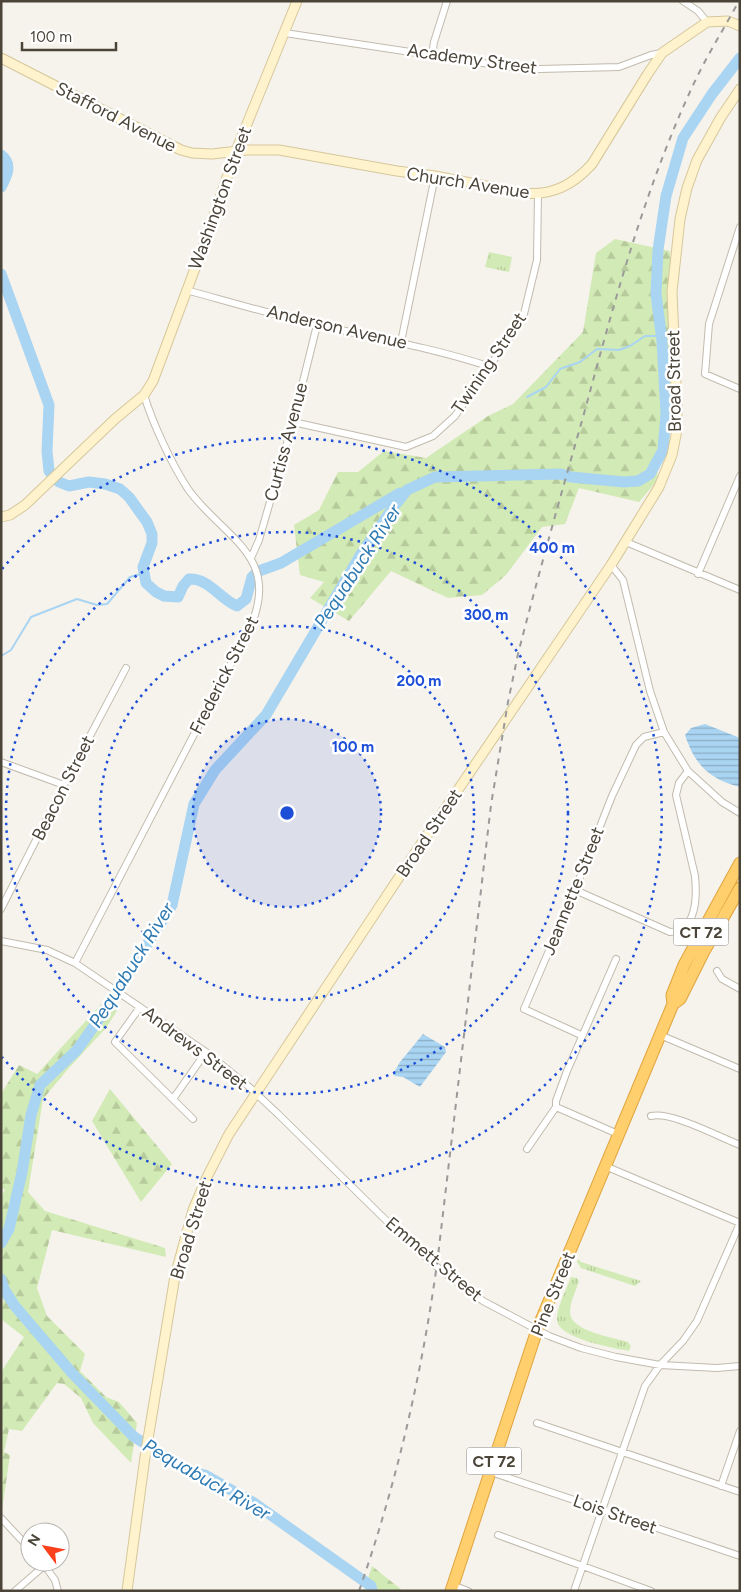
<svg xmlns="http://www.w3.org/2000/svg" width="741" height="1592" font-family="Figtree,sans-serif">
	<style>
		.grass { fill: url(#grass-tufts) }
		.forest { fill: url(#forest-firs) }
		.water { fill: url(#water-rules) }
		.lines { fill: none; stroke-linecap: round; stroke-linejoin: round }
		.stream { stroke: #a9d4f2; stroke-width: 2 }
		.river { stroke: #a9d4f2; stroke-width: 11 }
		.street-casing { stroke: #c2bbae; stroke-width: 8 }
		.secondary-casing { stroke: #d6c79b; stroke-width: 11 }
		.highway-casing { stroke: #e0a43c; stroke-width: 13 }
		.street { stroke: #fff; stroke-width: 6 }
		.secondary { stroke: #fff3cd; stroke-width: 9 }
		.highway { stroke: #ffcf6e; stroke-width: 11 }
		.rail { stroke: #9a9a9a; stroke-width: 2; stroke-dasharray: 6 6; stroke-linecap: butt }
		.ring { fill: none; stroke: #1d4ed8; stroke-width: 2.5; stroke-dasharray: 2.5 5 }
		.labels { text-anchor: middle; stroke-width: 5; stroke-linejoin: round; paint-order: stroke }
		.shield { fill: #fff; stroke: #817c74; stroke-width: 1 }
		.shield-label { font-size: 16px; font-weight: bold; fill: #4b4439 }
		.street-label { font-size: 18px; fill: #4b4439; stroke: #fff }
		.water-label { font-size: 19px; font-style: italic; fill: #2e7ab2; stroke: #fff }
		.centre { fill: #1d4ed8; stroke: #fff; stroke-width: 2.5 }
		.ring-label { font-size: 15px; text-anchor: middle; font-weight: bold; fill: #1d4ed8; stroke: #fff; stroke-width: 5; stroke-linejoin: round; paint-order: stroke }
	</style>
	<defs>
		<pattern id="grass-tufts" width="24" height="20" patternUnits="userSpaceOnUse" patternTransform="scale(1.25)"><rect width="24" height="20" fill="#d2eab5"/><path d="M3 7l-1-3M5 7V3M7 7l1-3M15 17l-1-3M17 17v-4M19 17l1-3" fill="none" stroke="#b6ca9c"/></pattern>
		<pattern id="forest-firs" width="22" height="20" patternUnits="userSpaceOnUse" patternTransform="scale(1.25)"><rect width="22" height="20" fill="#d2eab5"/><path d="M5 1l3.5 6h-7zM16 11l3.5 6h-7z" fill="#b6ca9c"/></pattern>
		<pattern id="water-rules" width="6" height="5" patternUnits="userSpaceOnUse" patternTransform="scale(1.25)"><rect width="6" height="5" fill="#a9d4f2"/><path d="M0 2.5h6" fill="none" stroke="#8caec5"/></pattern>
	</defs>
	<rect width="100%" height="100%" fill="#f6f3ec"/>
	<path class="grass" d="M489,252L512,257L509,272L485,267Z
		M578,1259L581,1262L641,1281L635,1286L581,1268L577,1262Z
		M571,1277L577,1278L579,1281C576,1291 570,1302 570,1312C569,1331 614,1338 628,1342L631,1346L629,1351C614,1348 560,1339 557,1321C556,1309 567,1288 571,1277Z"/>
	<path class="forest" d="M615,239L670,251L672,397L656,482L639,502L579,488L565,524L542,527L506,575L482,595L448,598L391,571L349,621L310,598L324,582L300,575L294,525L319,510L338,472H358L384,451L426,458L488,416L513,404L583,332L596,253Z
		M105,1000L120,1006L106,1028L68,1069L43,1099L28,1192L45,1211L165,1248L166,1257L52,1230L37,1288L47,1316L85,1354L80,1371L106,1397L119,1402L137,1423L131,1463L93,1423L81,1398L64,1384L57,1383L22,1431L9,1429L4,1452L10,1455L2,1510L1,1372L24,1337L1,1319V1307L4,1300L1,1297V1196L5,1190L1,1187V1094L19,1065L37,1074Z
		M110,1089L172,1164L141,1202L92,1121Z
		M372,1566L403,1591H364Z"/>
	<path class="water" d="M705,724L740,738V787C709,779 695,765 685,735L691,728Z
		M423,1034L445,1047L446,1052L420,1087L403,1077L395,1076L393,1074L400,1062Z"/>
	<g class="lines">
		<path class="stream" d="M527,397L546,387L560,369L580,362L597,349L619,350L630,346L645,336H661
			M1,656L11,650L31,617L77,599L97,605L107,604L130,577L144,573"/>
		<path class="river" d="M1,155C13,164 7,176 1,187
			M1,274L49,405L47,451L49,471L59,482L69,486L89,482L105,484L120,489L129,497L147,522L152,534V543L143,567L146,583L156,592L164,596L178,597L183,586L189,579C209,578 220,599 237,606L246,599L252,577L259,571L281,563L400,493
			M1,1243L9,1229L22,1172L31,1115L40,1085L77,1050L111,1002L172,905L194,804L215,770L266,715L361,554L392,509L407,490L435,477L561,474L571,477L624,482L638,481L650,474L663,450L666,414L662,341L656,294L658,250L666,196L683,138L712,94L740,58
			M1,1279L4,1289L14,1305L72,1373L133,1436L187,1471L205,1475L254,1503L371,1586L372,1591"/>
		<g class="street-casing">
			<path id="street" d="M683,1L698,11L707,22
				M285,33L510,67L540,69L619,67L651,55L662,53
				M432,55L434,42L447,1
				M740,227L709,324L705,374L740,389
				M186,290C230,302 274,315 318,325C376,338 433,348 488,366
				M401,342L435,176
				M293,422L406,447L433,436L455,416L523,318L537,260L538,194
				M626,542L740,590
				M251,558L259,540L293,422L317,325
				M611,565L623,580L650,691L664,732L688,771L722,802L740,813
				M698,574L740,476
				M1,762L64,785
				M575,890L670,932C697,932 697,896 695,876L676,795L679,783L688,771
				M1,909L64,785L126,668
				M1,941L47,950L75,963L206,1052L248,1086L278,1114L406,1240L443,1272L483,1301L549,1336L581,1348L616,1357L660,1365L717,1368L740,1366
				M75,963L252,623C280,554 221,536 188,489C171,463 153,424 144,395
				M717,971L722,979L740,989
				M140,1007L115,1042L193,1119
				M581,1035L524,1009L575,890L612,796L636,745L644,737L664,732
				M660,1035L740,1069
				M173,1099L206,1052
				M556,1107L618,1134
				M651,1116C671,1111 719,1137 740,1145
				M527,1149L556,1107V1101L567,1071L616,959
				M605,1166L740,1223
				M537,1423L740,1492
				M491,1472L740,1556
				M721,1486L740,1431
				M1,1518L30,1549
				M498,1535L651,1591
				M43,1563L55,1580L58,1591
				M452,1585L468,1591
				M15,1591L45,1565
				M574,1591L645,1386L660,1365L683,1341L697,1321L740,1223"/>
		</g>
		<g class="secondary-casing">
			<path id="secondary" d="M1,58L181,150L192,153L212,154L247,150H279L397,171L435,176L523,193C552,196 573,185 592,164L647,75L662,53L707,22L728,21L740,26
				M1,517L10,515L25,505L115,419L144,395L153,381L206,239L236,151L297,1
				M127,1591L145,1457L175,1276L193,1210L207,1177L229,1134L417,850L611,565L659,487L672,455L677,430V409L672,292L680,219L687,188L697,160L721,117L740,89"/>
		</g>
		<g class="highway-casing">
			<path id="highway" d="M673,1004L672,995L684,965L740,863
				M451,1591L537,1330L673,1004L680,999L703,953L740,888"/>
		</g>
		<use href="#street" class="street"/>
		<use href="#secondary" class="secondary"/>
		<use href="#highway" class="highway"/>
		<path class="rail" d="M359,1591C397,1482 423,1370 438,1256L491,805L508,702L518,654C539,572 562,491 585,410C614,303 643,195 689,94C703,62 722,32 739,1"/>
	</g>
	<circle cx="287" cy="813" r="94" fill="#1d4ed8" fill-opacity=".12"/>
	<g class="ring">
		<circle cx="287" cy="813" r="94"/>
		<circle cx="287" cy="813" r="187"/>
		<circle cx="287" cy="813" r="281"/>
		<path d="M2 569A375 375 0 1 1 2 1057"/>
	</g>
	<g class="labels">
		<g class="shield">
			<rect x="673.5" y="918.5" width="55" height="27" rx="4"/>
			<rect x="466.5" y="1447.5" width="55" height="27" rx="4"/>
		</g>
		<g class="shield-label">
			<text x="701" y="938">CT 72</text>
			<text x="494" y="1467">CT 72</text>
		</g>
		<g class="street-label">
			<text transform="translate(472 59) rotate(8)" y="6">Academy Street</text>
			<text transform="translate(116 117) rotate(27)" y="6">Stafford Avenue</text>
			<text transform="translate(468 183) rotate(9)" y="6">Church Avenue</text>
			<text transform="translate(220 198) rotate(-70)" y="6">Washington Street</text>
			<text transform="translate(337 327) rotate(13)" y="6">Anderson Avenue</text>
			<text transform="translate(489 363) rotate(-56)" y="6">Twining Street</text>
			<text transform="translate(674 381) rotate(-91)" y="6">Broad Street</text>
			<text transform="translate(286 442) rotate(-75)" y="6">Curtiss Avenue</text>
			<text transform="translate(224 675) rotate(-63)" y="6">Frederick Street</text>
			<text transform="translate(63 788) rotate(-63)" y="6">Beacon Street</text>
			<text transform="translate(429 833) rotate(-56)" y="6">Broad Street</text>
			<text transform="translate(573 891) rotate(-68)" y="6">Jeannette Street</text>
			<text transform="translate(195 1048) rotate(37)" y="6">Andrews Street</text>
			<text transform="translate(191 1230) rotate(-73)" y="6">Broad Street</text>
			<text transform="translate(434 1259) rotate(40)" y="6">Emmett Street</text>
			<text transform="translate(553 1294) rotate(-68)" y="6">Pine Street</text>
			<text transform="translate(615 1514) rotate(19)" y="6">Lois Street</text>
		</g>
		<g class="water-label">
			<text transform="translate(357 566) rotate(-57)" y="7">Pequabuck River</text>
			<text transform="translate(131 965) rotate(-58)" y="7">Pequabuck River</text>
			<text transform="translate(207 1479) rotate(30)" y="7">Pequabuck River</text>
		</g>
	</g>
	<circle cx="287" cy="813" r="8" class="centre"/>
	<g class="ring-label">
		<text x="552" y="553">400 m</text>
		<text x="486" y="620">300 m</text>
		<text x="419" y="686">200 m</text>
		<text x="353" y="752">100 m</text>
	</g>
	<rect width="741" height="1592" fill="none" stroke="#4b4439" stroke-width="5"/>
	<g transform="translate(45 1547) rotate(302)"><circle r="24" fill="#ffffff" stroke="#b7b4b0"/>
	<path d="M0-4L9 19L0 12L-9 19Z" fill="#fc3f1d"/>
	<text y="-8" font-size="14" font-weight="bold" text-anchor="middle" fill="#4b4439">N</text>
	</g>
	<path d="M22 42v8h94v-8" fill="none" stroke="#4b4439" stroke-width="2.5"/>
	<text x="30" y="42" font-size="15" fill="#4b4439" stroke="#ffffff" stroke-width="4" paint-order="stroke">100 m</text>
</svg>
